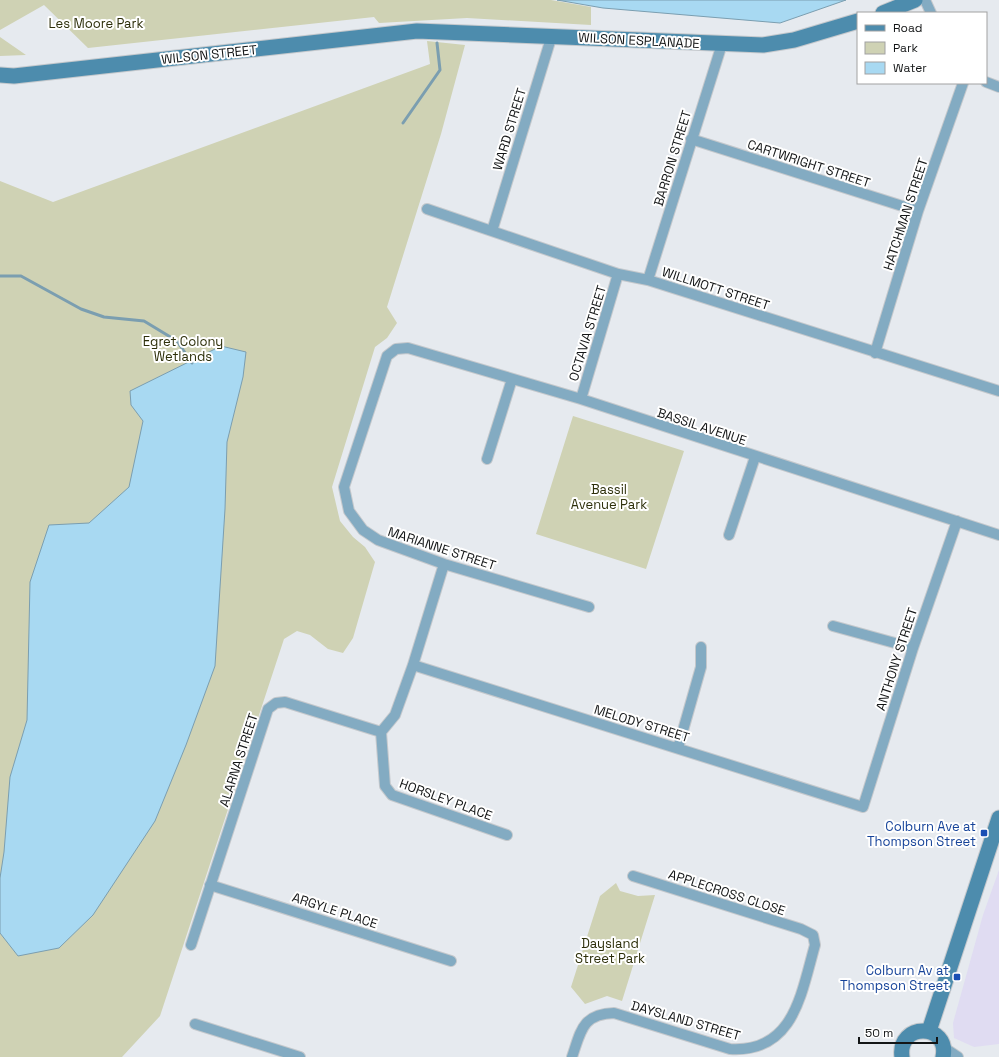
<svg xmlns="http://www.w3.org/2000/svg" width="999" height="1057" font-family="'Space Grotesk',sans-serif">
	<style>
		.commercial { fill: #e0dcf2 }
		.green { fill: #cfd2b4 }
		.water { fill: #a8d9f2; stroke: #7b9eb0 }
		.lines { fill: none; stroke-linecap: round; stroke-linejoin: round }
		.stream { stroke: #7b9eb0; stroke-width: 3 }
		.street-casing { stroke: #c4c8cc; stroke-width: 12 }
		.secondary-casing { stroke: #c4c8cc; stroke-width: 17 }
		.street { stroke: #83abc2; stroke-width: 10 }
		.secondary { stroke: #4d8cad; stroke-width: 15 }
		.transit-dot { fill: #1a4fb4; stroke: #fff; stroke-width: 1.5 }
		.labels { text-anchor: middle; stroke-width: 4; stroke-linejoin: round; paint-order: stroke }
		.park-label { font-size: 13px; fill: #2d2f0a; stroke: #fff }
		.street-label { font-size: 13px; fill: #131516; stroke: #fff }
		.transit-label { font-size: 13px; fill: #164399; stroke: #fff; text-anchor: end }
	</style>
	<rect width="100%" height="100%" fill="#e6eaef"/>
	<path class="commercial" d="M999,870V1044L974,1047L954,1038L953,1023L983,915Z"/>
	<path class="green" d="M0,0H551L591,7V25L467,18L379,23L374,17L88,48L44,5L0,30Z
		M0,37L26,55L0,56Z
		M427,41L465,45L441,134L387,307L397,323L387,338L375,347L332,487L340,521L353,537L365,547L375,562L353,638L343,653L328,649L310,635L297,631L284,639L160,1016L122,1057H0V181L53,202L430,64Z
		M573,416L684,451L646,569L536,534Z
		M616,883L620,891L638,896L655,895L622,1001L607,996L585,1004L571,987L600,896Z"/>
	<path class="water" d="M557,0H846L780,23L603,8Z
		M221,346L246,352L243,377L227,442L225,509L215,666L186,745L155,821L93,915L59,948L18,956L0,933V878L4,852L10,777L27,720L30,582L49,525L89,523L129,487L143,421L131,405L130,391Z"/>
	<g class="lines">
		<path class="stream" d="M403,123L440,70L437,43
			M0,276H21L81,309L104,317L144,321L177,341L192,363"/>
		<g class="street-casing">
			<path id="street" d="M925,0L931,13
				M986,82L999,87
				M691,139L918,211
				M427,209L618,274L648,280L999,391
				M492,231L552,35
				M648,280L722,44
				M875,353L918,211L963,83
				M581,399L618,274
				M487,459L512,379
				M729,535L755,457
				M589,607L444,564L378,540L363,530L349,511L344,487L387,356L396,349L408,348L581,399L999,535
				M833,626L913,648
				M413,665L863,807L913,648L957,521
				M381,732L385,786L392,795L507,835
				M678,748L701,667V647
				M210,885L451,961
				M191,945L268,709L276,703L285,702L381,732L395,715L413,665L444,564
				M195,1024L300,1057
				M943,1047L958,1057
				M572,1057C581,1031 582,1014 614,1013L730,1049C794,1053 801,994 815,945L813,935L801,929L633,876"/>
		</g>
		<g class="secondary-casing">
			<path id="secondary" d="M883,13L915,0
				M0,75L14,76L417,31L763,45L794,40L858,21
				M929,1031L999,818
				M902,1057C897,1022 950,1023 943,1057"/>
		</g>
		<use href="#street" class="street"/>
		<use href="#secondary" class="secondary"/>
	</g>
	<g class="transit-dot">
		<rect x="980" y="829" width="8" height="8" rx="2"/>
		<rect x="953" y="973" width="8" height="8" rx="2"/>
	</g>
	<g class="labels">
		<g class="park-label">
			<text x="96" y="28">Les Moore Park</text>
			<text x="183" y="346">Egret Colony<tspan x="183" dy="15">Wetlands</tspan></text>
			<text x="609" y="494">Bassil<tspan x="609" dy="15">Avenue Park</tspan></text>
			<text x="610" y="948">Daysland<tspan x="610" dy="15">Street Park</tspan></text>
		</g>
		<g class="street-label">
			<text transform="translate(639 40) rotate(3)" y="5">WILSON ESPLANADE</text>
			<text transform="translate(209 54) rotate(-6)" y="5">WILSON STREET</text>
			<text transform="translate(509 129) rotate(-73)" y="5">WARD STREET</text>
			<text transform="translate(672 158) rotate(-73)" y="5">BARRON STREET</text>
			<text transform="translate(809 163) rotate(18)" y="5">CARTWRIGHT STREET</text>
			<text transform="translate(905 214) rotate(-72)" y="5">HATCHMAN STREET</text>
			<text transform="translate(716 288) rotate(18)" y="5">WILLMOTT STREET</text>
			<text transform="translate(587 333) rotate(-73)" y="5">OCTAVIA STREET</text>
			<text transform="translate(702 426) rotate(18)" y="5">BASSIL AVENUE</text>
			<text transform="translate(442 548) rotate(18)" y="5">MARIANNE STREET</text>
			<text transform="translate(896 659) rotate(-72)" y="5">ANTHONY STREET</text>
			<text transform="translate(642 723) rotate(17)" y="5">MELODY STREET</text>
			<text transform="translate(238 760) rotate(-72)" y="5">ALARNA STREET</text>
			<text transform="translate(446 799) rotate(20)" y="5">HORSLEY PLACE</text>
			<text transform="translate(727 892) rotate(18)" y="5">APPLECROSS CLOSE</text>
			<text transform="translate(335 910) rotate(18)" y="5">ARGYLE PLACE</text>
			<text transform="translate(686 1020) rotate(16)" y="5">DAYSLAND STREET</text>
		</g>
		<g class="transit-label">
			<text x="976" y="831">Colburn Ave at<tspan x="976" dy="15">Thompson Street</tspan></text>
			<text x="949" y="975">Colburn Av at<tspan x="949" dy="15">Thompson Street</tspan></text>
		</g>
	</g>
	<rect x="857" y="12" width="130" height="72" fill="#ffffff" stroke="#a1a1a2"/>
	<rect x="865" y="25" width="20" height="6" fill="#4d8cad" stroke="#a1a1a2"/>
	<text x="893" y="32" font-size="12" fill="#131516">Road</text>
	<rect x="865" y="42" width="20" height="12" fill="#cfd2b4" stroke="#a1a1a2"/>
	<text x="893" y="52" font-size="12" fill="#131516">Park</text>
	<rect x="865" y="62" width="20" height="12" fill="#a8d9f2" stroke="#a1a1a2"/>
	<text x="893" y="72" font-size="12" fill="#131516">Water</text>
	<path d="M859 1037v6h78v-6" fill="none" stroke="#131516" stroke-width="2"/>
	<text x="865" y="1037" font-size="12" fill="#131516" stroke="#ffffff" stroke-width="3" paint-order="stroke">50 m</text>
</svg>
